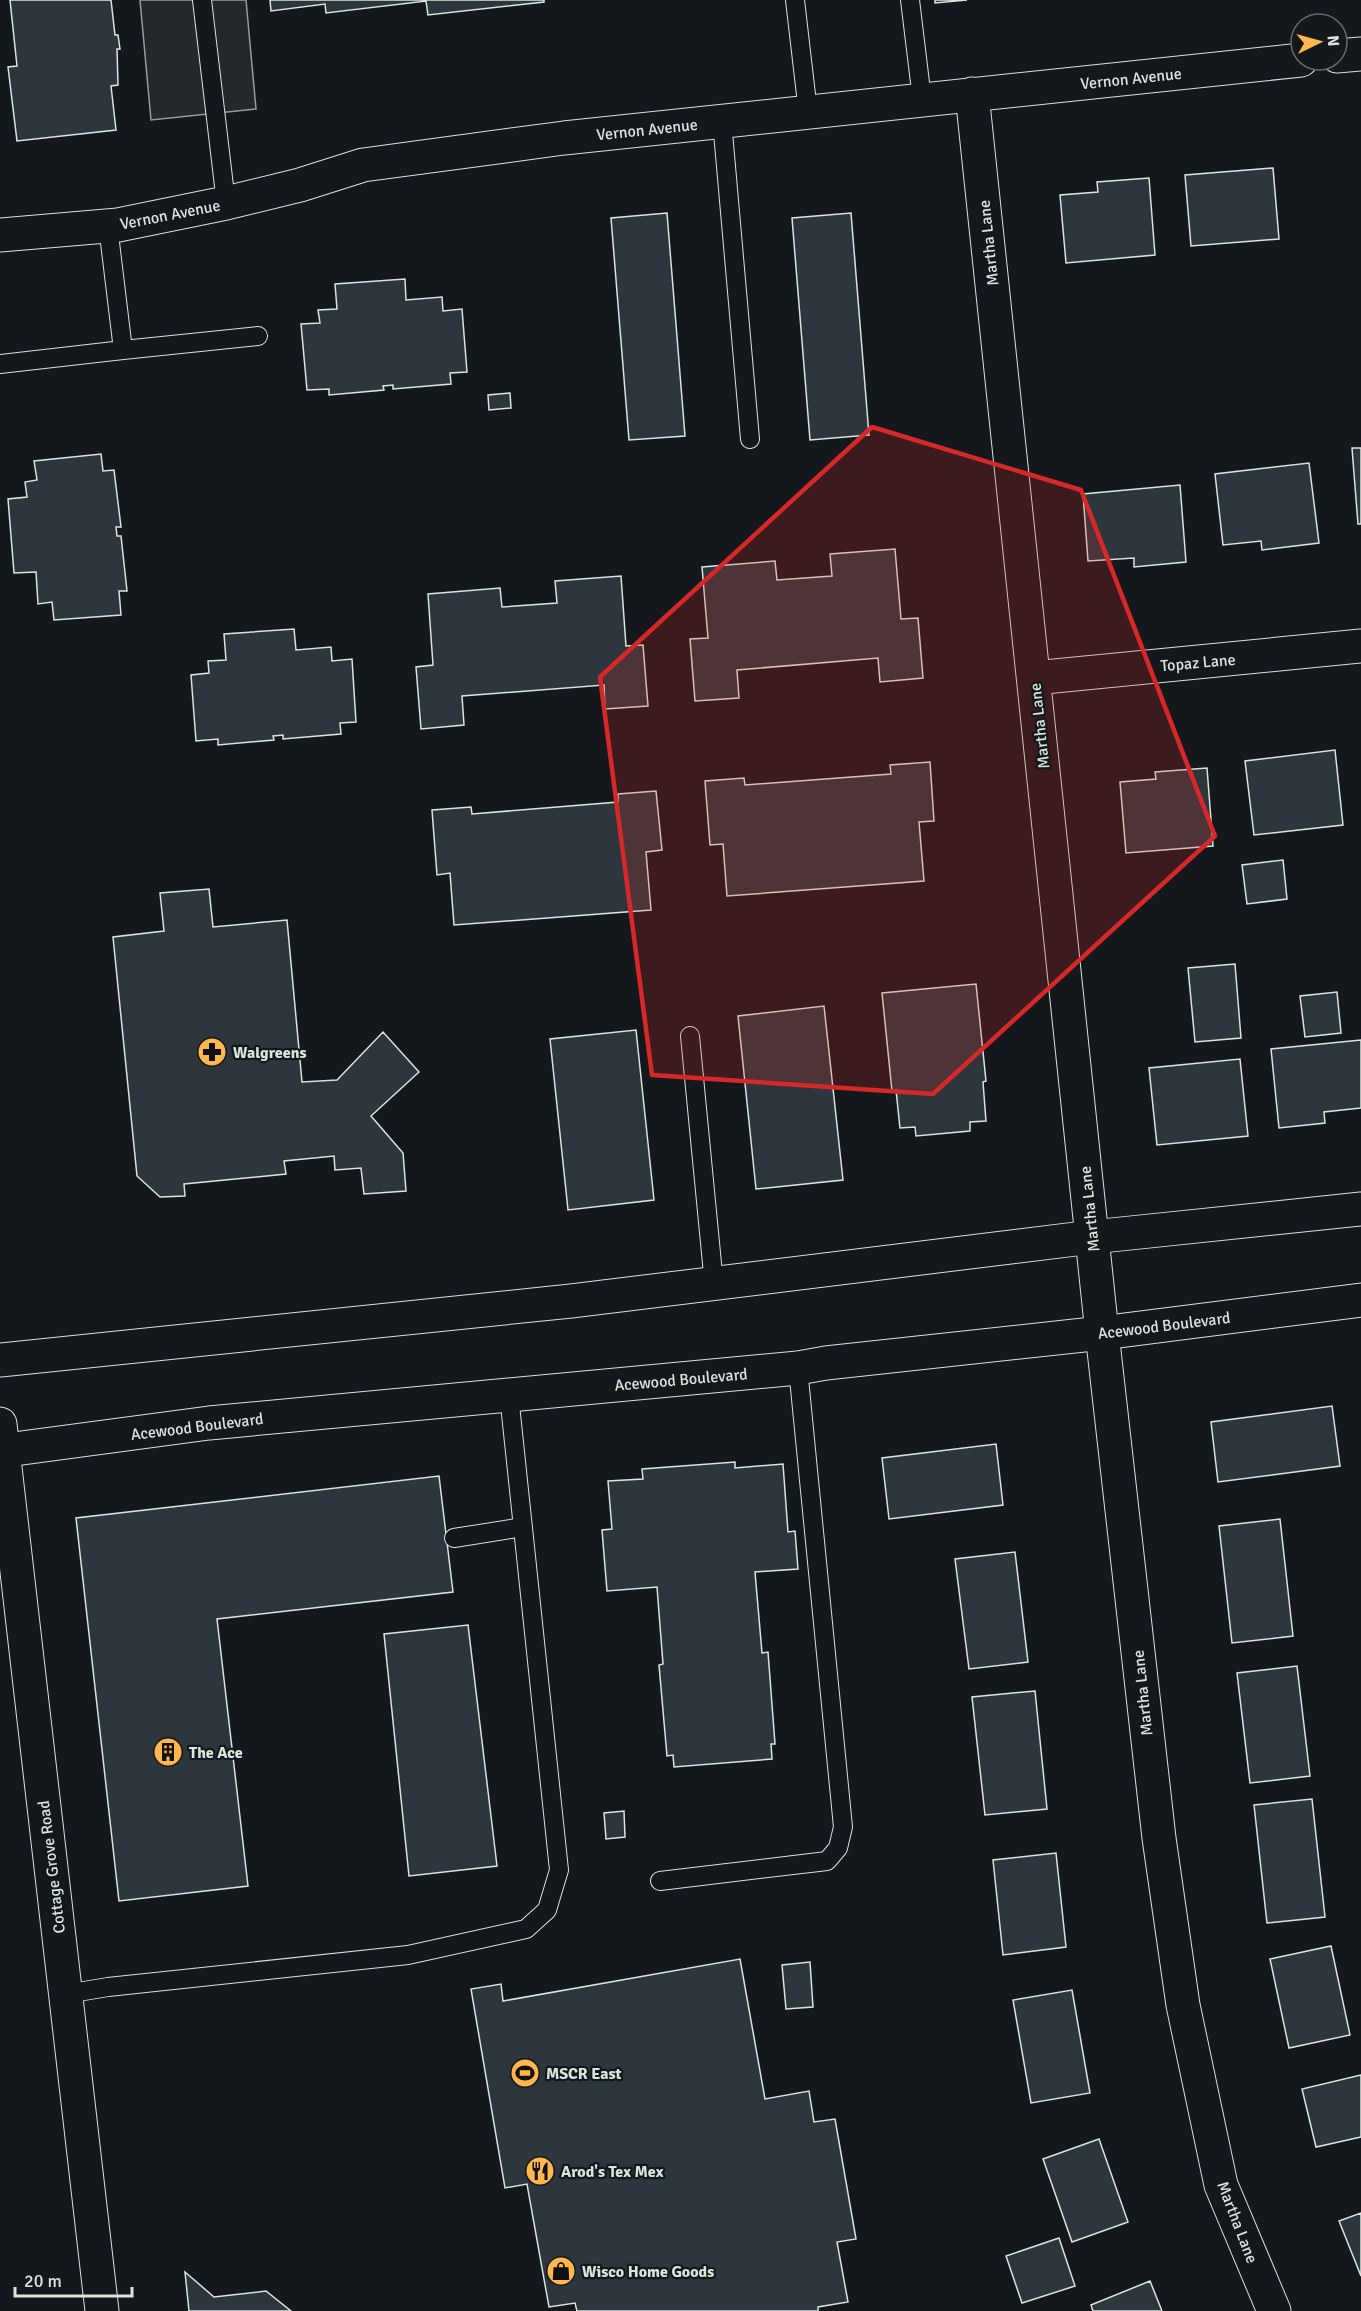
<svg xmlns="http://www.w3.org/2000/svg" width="1361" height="2311" font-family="Signika,sans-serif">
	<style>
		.parking { fill: #24282b; stroke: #939e99; stroke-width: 1.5 }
		.building { fill: #2c363c; stroke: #d8e6dc; stroke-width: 1.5 }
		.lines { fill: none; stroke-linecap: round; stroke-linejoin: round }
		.service-casing { stroke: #d8e6dc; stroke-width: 20 }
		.minor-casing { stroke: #d8e6dc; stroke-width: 35 }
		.tertiary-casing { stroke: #d8e6dc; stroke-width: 35 }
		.secondary-casing { stroke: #d8e6dc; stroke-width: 35 }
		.service { stroke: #14181c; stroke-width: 18 }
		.minor { stroke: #14181c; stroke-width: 33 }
		.tertiary { stroke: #14181c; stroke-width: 33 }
		.secondary { stroke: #14181c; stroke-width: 33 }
		.marked { fill: #d62828; fill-opacity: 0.2; stroke: #d62828; stroke-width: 4.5; stroke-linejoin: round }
		.labels { text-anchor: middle; stroke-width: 4.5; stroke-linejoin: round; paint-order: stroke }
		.street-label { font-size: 16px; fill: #d8e6dc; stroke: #14181c }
		.poi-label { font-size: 16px; font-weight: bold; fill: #d8e6dc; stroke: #14181c; text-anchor: start }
	</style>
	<rect width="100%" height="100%" fill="#14181c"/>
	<path class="parking" d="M140,0H246L256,109L151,120Z"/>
	<path class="building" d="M10,0H111L115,35H118L120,49H117L118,85L111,86L116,130L17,141L8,67L17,66Z
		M270,0H544V2L428,15L426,1L326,13L325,4L271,11Z
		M935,0H967L935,3Z
		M1273,168L1279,239L1191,246L1185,175Z
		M1149,178L1155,255L1066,263L1060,195L1098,192L1097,182Z
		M667,213L685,436L629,440L611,218Z
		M851,213L869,435L810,440L792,218Z
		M405,279L406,300L442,297L443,311L462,309L467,372L450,373L451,384L393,389V385L383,386L384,390L329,395V389L307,390L301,324L320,323L318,310L337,309L335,284Z
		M510,393L511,408L489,410L488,395Z
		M1352,448H1361V524H1358Z
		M101,454L103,471L114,470L121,527H116L117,536H121L127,591H119L121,615L54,620L52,602L38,604L36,572L14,573L8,499L27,497L25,482L37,480L34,461Z
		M1309,463L1319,543L1262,550L1261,541L1223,545L1215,474Z
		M1180,485L1186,562L1134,567V558L1088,561L1083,494Z
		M895,549L901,619L918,618L923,678L880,682L878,658L737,670L739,698L695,701L690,639L708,638L702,567L775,561L777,580L832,576L830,554Z
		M621,576L626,646L643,645L648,706L605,709L604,685L462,696L464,725L421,729L416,667L433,665L428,594L500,588L502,607L557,603L555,581Z
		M294,629L296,650L331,647L332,661L352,659L356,722L340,723L341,734L283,739V735L273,736L274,740L218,745V739L196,741L191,675L209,673L208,661L226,660L224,634Z
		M1335,750L1343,825L1254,835L1245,761Z
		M930,762L934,821L919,822L924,881L727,896L723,844L710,845L705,781L744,778L745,785L891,774L890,765Z
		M1207,768L1213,846L1126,853L1120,782L1156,779L1155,772Z
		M656,791L662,850L646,852L651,910L454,925L450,873L437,875L432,810L471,807L472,814L618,802V794Z
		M1283,860L1287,899L1247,904L1242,865Z
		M209,889L213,927L287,920L302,1082L337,1080L383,1032L419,1072L371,1116L403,1153L406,1191L364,1194L361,1168L335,1170L334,1156L284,1161L286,1174L184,1184L185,1196L160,1197L137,1176L113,937L164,931L160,893Z
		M1235,964L1241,1038L1195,1042L1188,968Z
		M976,984L986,1081L983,1082L986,1121L970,1122V1131L916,1136L915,1127L900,1128L896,1090L892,1091L882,993Z
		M1337,992L1341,1033L1305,1037L1300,996Z
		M824,1006L843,1180L756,1189L738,1016Z
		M636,1030L654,1200L568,1210L550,1039Z
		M1361,1040V1108L1324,1112L1325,1123L1279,1128L1271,1049Z
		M1240,1059L1248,1136L1157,1145L1149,1068Z
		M1332,1406L1340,1466L1218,1482L1211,1422Z
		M996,1444L1003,1505L889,1519L882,1458Z
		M735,1462V1468L783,1464L788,1532L795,1531L798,1569L755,1572L762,1653L768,1652L775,1744H771L772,1759L674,1767L673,1755L667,1756L659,1665L663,1664L657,1587L607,1591L602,1530L612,1529L608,1481L643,1479L642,1469Z
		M439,1476L453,1592L217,1619L248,1886L119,1901L76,1518Z
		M1280,1519L1293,1636L1232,1643L1219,1526Z
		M1015,1552L1028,1662L969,1669L955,1559Z
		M468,1625L497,1866L409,1876L384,1634Z
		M1297,1666L1310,1776L1250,1783L1237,1673Z
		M1035,1691L1047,1809L985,1815L972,1697Z
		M1312,1799L1325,1917L1267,1923L1254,1805Z
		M624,1811L625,1837L606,1839L604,1813Z
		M1056,1853L1066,1947L1003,1955L993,1860Z
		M1331,1946L1350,2035L1289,2048L1270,1959Z
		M740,1959L765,2099L809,2091L814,2122L835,2119L856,2239L837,2242L848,2302L818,2307V2311H577L575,2303L549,2307L527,2184L505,2188L471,1989L501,1984L503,2001Z
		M810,1962L813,2007L786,2009L782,1965Z
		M1072,1990L1090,2093L1031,2103L1013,2000Z
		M1361,2075V2137L1316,2147L1302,2089Z
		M1099,2139L1128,2222L1072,2242L1043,2159Z
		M1361,2213V2276L1339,2221Z
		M1059,2238L1075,2286L1022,2303L1006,2256Z
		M185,2272L214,2297L266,2291L291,2311H189Z
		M1150,2281L1162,2311H1093L1091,2305Z"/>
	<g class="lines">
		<g class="service-casing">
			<path id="service" d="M202,0L226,203
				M795,0L808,112
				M910,0L922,99
				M722,121L750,439
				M108,226L123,350L258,336
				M0,364L123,350
				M690,1036L714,1284
				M454,1538L523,1527
				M660,1881L827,1861L838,1848L843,1827L798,1368
				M66,1994L108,1987L408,1955L526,1929L547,1910L559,1870L509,1395"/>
		</g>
		<g class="minor-casing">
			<path id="minor" d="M1337,56L1361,54
				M972,94L1102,1333L1159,1838L1183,2005L1221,2185L1274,2311
				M0,235L118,225L226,203L300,185L363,165L564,138L1301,60
				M1034,678L1361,646"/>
		</g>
		<g class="tertiary-casing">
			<path id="tertiary" d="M0,1360L571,1301L1092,1237L1361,1209
				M0,1451L209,1423L798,1368L826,1363L1102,1333L1361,1300"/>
		</g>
		<g class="secondary-casing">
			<path id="secondary" d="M0,1424L102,2311"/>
		</g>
		<use href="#service" class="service"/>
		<use href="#minor" class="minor"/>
		<use href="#tertiary" class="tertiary"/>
		<use href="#secondary" class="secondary"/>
	</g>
	<path class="marked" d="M872,427L1081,490L1215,836L933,1094L652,1075L600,677Z"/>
	<defs>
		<g id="pharmacy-disc" transform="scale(1.5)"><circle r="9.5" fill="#ffb74d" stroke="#14181c"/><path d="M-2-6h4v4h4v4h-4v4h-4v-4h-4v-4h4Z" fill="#111"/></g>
		<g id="building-disc" transform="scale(1.5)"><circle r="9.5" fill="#ffb74d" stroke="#14181c"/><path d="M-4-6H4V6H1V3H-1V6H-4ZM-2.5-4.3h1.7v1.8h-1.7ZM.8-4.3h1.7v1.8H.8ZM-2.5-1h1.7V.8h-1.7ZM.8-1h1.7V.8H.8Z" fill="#111"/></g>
		<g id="stadium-disc" transform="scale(1.5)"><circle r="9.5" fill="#ffb74d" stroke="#14181c"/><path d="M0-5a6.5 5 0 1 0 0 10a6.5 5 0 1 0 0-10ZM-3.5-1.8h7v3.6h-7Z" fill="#111"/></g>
		<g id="restaurant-disc" transform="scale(1.5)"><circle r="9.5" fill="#ffb74d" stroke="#14181c"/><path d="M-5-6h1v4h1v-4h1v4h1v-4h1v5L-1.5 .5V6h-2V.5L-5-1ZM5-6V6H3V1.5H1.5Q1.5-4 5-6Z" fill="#111"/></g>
		<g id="shop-disc" transform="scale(1.5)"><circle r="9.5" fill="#ffb74d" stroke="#14181c"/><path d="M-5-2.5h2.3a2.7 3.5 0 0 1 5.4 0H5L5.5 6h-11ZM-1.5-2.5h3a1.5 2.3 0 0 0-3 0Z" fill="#111"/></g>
	</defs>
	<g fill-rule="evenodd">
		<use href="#pharmacy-disc" x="212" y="1052"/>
		<use href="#building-disc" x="168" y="1752"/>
		<use href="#stadium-disc" x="525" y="2073"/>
		<use href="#restaurant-disc" x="540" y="2171"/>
		<use href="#shop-disc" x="561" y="2271"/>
	</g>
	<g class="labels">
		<g class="street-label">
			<text transform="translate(1131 78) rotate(-6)" y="6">Vernon Avenue</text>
			<text transform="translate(647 129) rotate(-6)" y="6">Vernon Avenue</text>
			<text transform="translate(170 214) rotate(-11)" y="6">Vernon Avenue</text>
			<text transform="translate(988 243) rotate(-96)" y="6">Martha Lane</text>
			<text transform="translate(1198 662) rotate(-5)" y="6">Topaz Lane</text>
			<text transform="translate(1039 726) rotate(-96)" y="6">Martha Lane</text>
			<text transform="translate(1089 1209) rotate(-96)" y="6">Martha Lane</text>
			<text transform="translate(1164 1325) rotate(-7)" y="6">Acewood Boulevard</text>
			<text transform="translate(681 1379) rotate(-5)" y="6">Acewood Boulevard</text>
			<text transform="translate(197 1426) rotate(-7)" y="6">Acewood Boulevard</text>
			<text transform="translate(1142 1693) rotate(-96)" y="6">Martha Lane</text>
			<text transform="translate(51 1867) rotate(-97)" y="6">Cottage Grove Road</text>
			<text transform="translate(1238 2222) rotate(69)" y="6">Martha Lane</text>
		</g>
		<g class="poi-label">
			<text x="233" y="1058">Walgreens</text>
			<text x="189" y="1758">The Ace</text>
			<text x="546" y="2079">MSCR East</text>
			<text x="561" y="2177">Arod's Tex Mex</text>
			<text x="582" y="2277">Wisco Home Goods</text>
		</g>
	</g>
	<g transform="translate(1319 42) rotate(85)"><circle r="28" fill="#14181c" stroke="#626a69" stroke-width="1.5"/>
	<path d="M0-4.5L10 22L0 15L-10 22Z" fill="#ffb74d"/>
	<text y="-9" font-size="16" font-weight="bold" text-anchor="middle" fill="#d8e6dc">N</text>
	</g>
	<path d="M15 2287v9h117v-9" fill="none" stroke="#d8e6dc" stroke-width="3"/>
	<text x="24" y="2287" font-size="18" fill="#d8e6dc" stroke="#14181c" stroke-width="4.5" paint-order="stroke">20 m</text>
</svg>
